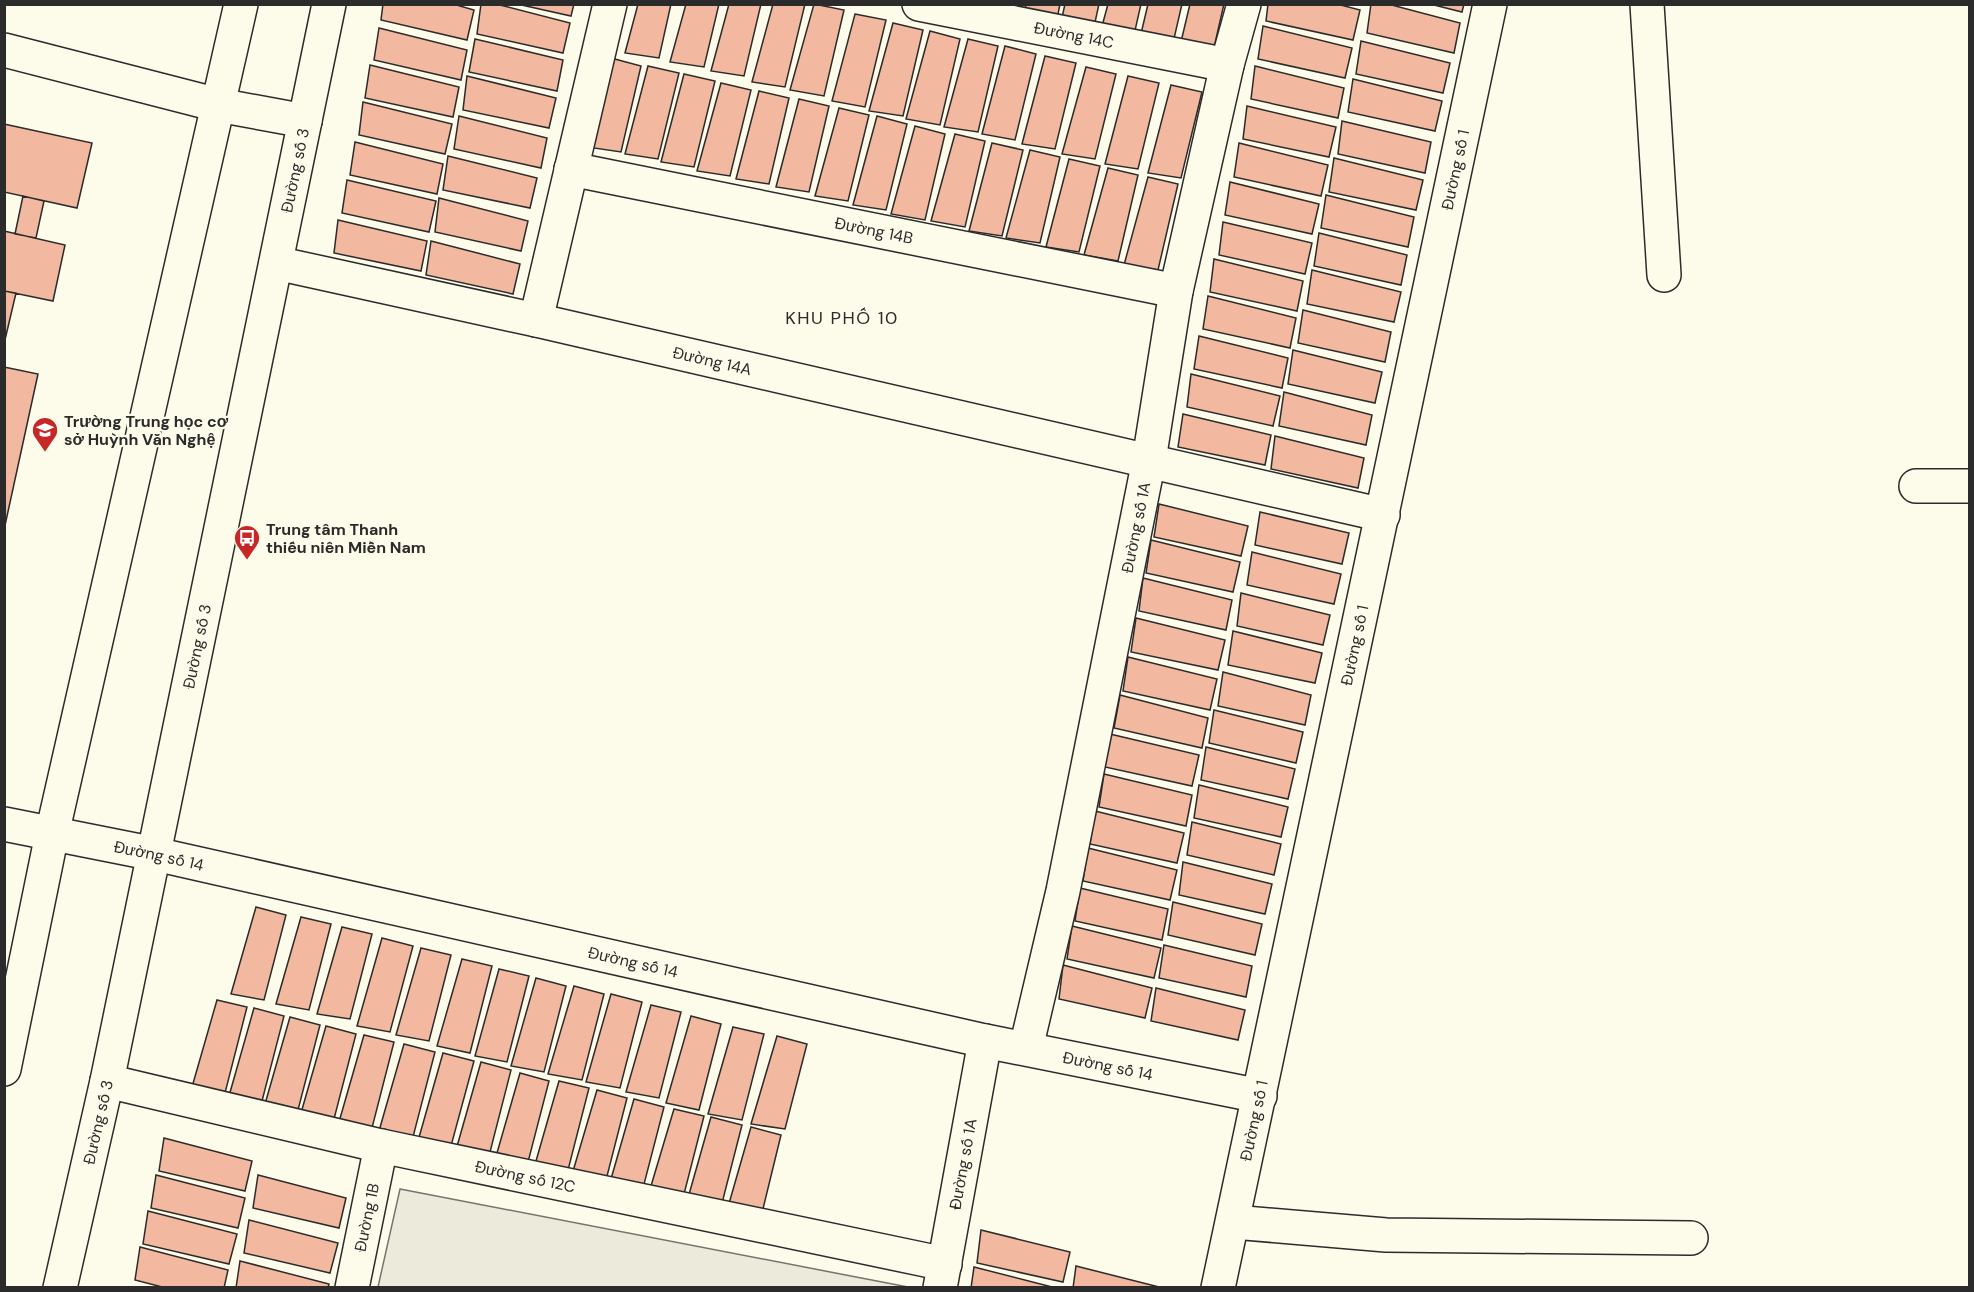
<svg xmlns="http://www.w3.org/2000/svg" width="1974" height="1292" font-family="'DM Sans',sans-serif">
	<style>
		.green { fill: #ecebdb; stroke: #74746e; stroke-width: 1.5 }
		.building { fill: #f2b8a0; stroke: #2b2b2b; stroke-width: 1.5 }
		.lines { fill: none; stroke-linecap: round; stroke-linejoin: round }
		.minor-casing { stroke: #2b2b2b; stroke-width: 36 }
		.minor { stroke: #fdfbea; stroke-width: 33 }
		.labels { text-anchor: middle; stroke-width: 4.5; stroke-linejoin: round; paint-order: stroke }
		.street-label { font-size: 16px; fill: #2b2b2b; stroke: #fdfbea }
		.poi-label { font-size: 16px; font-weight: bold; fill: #2b2b2b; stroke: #fdfbea; text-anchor: start }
		.neighbourhood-label { font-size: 18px; letter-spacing: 1.5px; fill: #2b2b2b; stroke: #fdfbea }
	</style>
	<rect width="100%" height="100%" fill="#fdfbea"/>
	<path class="green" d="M400,1189L908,1287H378Z"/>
	<path class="building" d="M383,4H453L474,10L467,40L381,20Z
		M481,4H496L570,23L563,53L477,34Z
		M517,4H574L571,16Z
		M638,4H671L659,58L625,53Z
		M686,4H719L704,67L670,62Z
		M729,4H761L744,76L711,71Z
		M773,4H805L785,87L752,82Z
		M814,4L844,10L824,96L790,90Z
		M1026,4H1060L1057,19L1024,14Z
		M1065,4H1099L1094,27L1061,22Z
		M1108,4H1141L1134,35L1101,30Z
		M1148,4H1182L1173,43L1140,38Z
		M1190,4H1224L1213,52L1180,46Z
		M1268,4H1337L1360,10L1353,40L1266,21Z
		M1371,4H1388L1460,23L1454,53L1367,33Z
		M1430,4H1464L1462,12Z
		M855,14L886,20L865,107L832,101Z
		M893,23L923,30L903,116L869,111Z
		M1263,26L1352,48L1345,78L1258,59Z
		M379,28L467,50L461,80L374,60Z
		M930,31L960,39L940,125L906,119Z
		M475,39L563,60L557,91L469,72Z
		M968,39L998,46L978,132L944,127Z
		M1361,41L1450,63L1443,93L1356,74Z
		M1005,46L1036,54L1015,140L982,134Z
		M1045,56L1076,63L1055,149L1022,144Z
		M611,58L641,66L621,152L587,147Z
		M370,65L459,87L453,117L365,98Z
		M648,66L679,73L658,159L625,154Z
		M1255,66L1344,88L1338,118L1251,99Z
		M1086,67L1116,74L1095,159L1062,154Z
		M684,74L715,81L694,167L661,162Z
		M467,76L556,98L549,128L463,110Z
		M1128,76L1159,83L1138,169L1105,164Z
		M1353,79L1442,101L1435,131L1348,112Z
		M721,83L751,90L730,176L697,171Z
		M1171,85L1202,92L1181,178L1148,173Z
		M759,91L789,98L769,184L736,179Z
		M799,99L829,106L809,192L776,187Z
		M363,102L452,124L445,154L359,135Z
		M1247,106L1336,127L1329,157L1243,139Z
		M839,108L869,115L848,201L815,196Z
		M459,116L547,138L541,168L454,149Z
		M877,116L907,124L886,210L853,205Z
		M1342,121L1431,142L1425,173L1338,154Z
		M4,124L92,143L77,208L4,192Z
		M915,126L945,134L925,220L891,214Z
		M955,134L985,141L965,227L931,221Z
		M355,142L443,164L437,194L350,175Z
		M992,143L1023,150L1002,236L969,231Z
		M1239,143L1328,165L1321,196L1234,177Z
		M1030,150L1060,157L1040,243L1006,238Z
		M448,156L537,178L530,208L443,190Z
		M1334,158L1423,180L1416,210L1329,192Z
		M1069,159L1100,166L1079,252L1046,247Z
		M1108,168L1138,175L1118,261L1084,255Z
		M1148,177L1178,184L1158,270L1124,265Z
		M347,180L436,201L429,232L342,213Z
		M1230,182L1319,204L1312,234L1225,215Z
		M1326,195L1414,217L1408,247L1321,228Z
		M23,196L44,201L36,238L15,234Z
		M439,198L528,221L521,251L435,232Z
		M338,220L427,241L421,271L334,253Z
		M1223,222L1312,243L1305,274L1219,255Z
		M4,231L65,245L53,301L4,291Z
		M1319,233L1407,255L1401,285L1314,266Z
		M431,241L520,264L513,294L426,275Z
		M1214,259L1303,281L1297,311L1210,292Z
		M1312,270L1401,292L1394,322L1307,304Z
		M4,291L16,293L4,344Z
		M1208,296L1296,318L1290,348L1203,329Z
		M1303,310L1391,332L1385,362L1298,343Z
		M1199,336L1288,358L1282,388L1194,369Z
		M1293,350L1382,372L1375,403L1288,384Z
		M4,367L38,374L4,530Z
		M1191,374L1280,396L1273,426L1187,407Z
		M1284,392L1372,415L1366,445L1279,426Z
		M1183,414L1271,435L1265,465L1178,447Z
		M1275,436L1364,458L1358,488L1271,469Z
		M1159,504L1248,526L1241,556L1154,537Z
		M1260,512L1349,533L1342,564L1255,545Z
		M1151,540L1240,562L1233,592L1146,573Z
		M1252,552L1341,574L1334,604L1247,585Z
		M1143,578L1232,600L1226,630L1139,611Z
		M1241,593L1330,615L1323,645L1237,626Z
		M1136,618L1225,640L1218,670L1131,652Z
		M1233,631L1322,653L1315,683L1228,665Z
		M1128,657L1217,679L1210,710L1123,691Z
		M1223,672L1311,695L1305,725L1218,706Z
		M1120,695L1208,718L1202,748L1114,728Z
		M1214,710L1303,732L1296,763L1209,743Z
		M1110,734L1199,755L1192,786L1105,767Z
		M1206,747L1295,769L1288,799L1201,780Z
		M1104,774L1192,795L1186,826L1099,807Z
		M1199,785L1288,807L1281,837L1194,818Z
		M1095,811L1184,833L1177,863L1090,844Z
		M1192,822L1281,844L1274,875L1187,855Z
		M1088,848L1177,870L1170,900L1083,881Z
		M1183,862L1272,884L1265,914L1179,895Z
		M1080,888L1168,909L1162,940L1075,921Z
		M1173,902L1262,924L1255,955L1168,935Z
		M256,907L286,915L264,1000L231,994Z
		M301,917L331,924L309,1010L276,1004Z
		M1072,926L1161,948L1154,978L1067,959Z
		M342,927L372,934L350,1019L317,1014Z
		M382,938L413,946L390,1032L357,1026Z
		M1164,945L1252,966L1246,997L1159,978Z
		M421,948L451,955L429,1041L396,1035Z
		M462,959L492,966L470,1053L437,1046Z
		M1063,965L1152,988L1145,1018L1059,999Z
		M499,969L529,976L507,1062L475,1056Z
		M536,978L566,986L544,1072L511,1066Z
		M574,986L604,994L582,1080L548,1074Z
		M1156,988L1245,1010L1238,1040L1151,1021Z
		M611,994L642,1002L620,1088L586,1082Z
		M217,1000L247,1007L225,1093L192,1087Z
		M651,1005L681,1012L659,1098L626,1092Z
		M254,1008L284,1016L262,1101L229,1096Z
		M691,1016L721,1024L699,1110L666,1103Z
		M290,1017L320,1025L298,1110L265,1104Z
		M326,1026L356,1034L334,1119L301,1113Z
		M733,1027L764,1034L742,1120L708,1114Z
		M364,1035L394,1042L372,1128L339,1122Z
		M777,1036L807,1044L785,1129L751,1124Z
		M404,1044L435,1052L413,1137L379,1131Z
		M443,1053L474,1061L451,1146L418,1141Z
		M481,1062L511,1070L489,1156L456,1150Z
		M520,1073L549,1081L527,1166L495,1160Z
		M559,1081L589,1088L567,1174L534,1168Z
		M597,1090L627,1098L605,1184L571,1178Z
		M634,1099L664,1107L642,1192L609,1186Z
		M674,1109L704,1116L682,1202L648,1196Z
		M711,1117L742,1125L720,1211L686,1205Z
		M751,1127L781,1135L760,1221L726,1214Z
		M164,1138L252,1161L245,1191L159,1171Z
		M156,1175L245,1198L238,1228L151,1208Z
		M258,1175L346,1198L339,1228L253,1208Z
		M148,1211L237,1234L229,1264L143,1244Z
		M249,1220L338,1243L330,1273L244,1253Z
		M981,1230L1070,1252L1063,1282L977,1263Z
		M140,1247L228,1270L224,1288H166L135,1280Z
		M240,1261L329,1284L328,1288H236Z
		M1076,1266L1163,1288H1073Z
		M974,1267L1056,1288H971Z"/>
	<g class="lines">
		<g class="minor-casing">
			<g id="minor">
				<path id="s1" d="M919,4L1227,65"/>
				<path d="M1647,4L1664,275"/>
				<path d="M4,50L218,105L305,121"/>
				<path id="s2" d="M571,169L1176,291"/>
				<path id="s3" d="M276,263L536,320L1383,515"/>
				<path d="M536,320L610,4"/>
				<path d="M1916,486H1970"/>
				<path id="s4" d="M4,824L155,854L985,1041L1260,1096"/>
				<path id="s5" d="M1026,1048L1063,891L1149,460L1176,291L1227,65L1244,4"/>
				<path d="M4,1069L52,834L241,4"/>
				<path id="s6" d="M107,1081L381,1146L945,1264"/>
				<path d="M1233,1222L1386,1235L1691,1238"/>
				<path id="s7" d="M60,1288L107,1081L329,4"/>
				<path id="s8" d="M352,1288L381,1146"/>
				<path id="s9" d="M940,1288L985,1041"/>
				<path id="s10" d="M1218,1288L1490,4"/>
			</g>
		</g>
		<use href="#minor" class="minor"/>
	</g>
	<defs>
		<g id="school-pin" transform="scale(1.35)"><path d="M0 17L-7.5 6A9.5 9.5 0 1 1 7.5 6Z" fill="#c62828" stroke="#fdfbea"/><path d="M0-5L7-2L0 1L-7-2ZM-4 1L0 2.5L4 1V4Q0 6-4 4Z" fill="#fff"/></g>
		<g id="bus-pin" transform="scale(1.35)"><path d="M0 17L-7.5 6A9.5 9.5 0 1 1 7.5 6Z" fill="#c62828" stroke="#fdfbea"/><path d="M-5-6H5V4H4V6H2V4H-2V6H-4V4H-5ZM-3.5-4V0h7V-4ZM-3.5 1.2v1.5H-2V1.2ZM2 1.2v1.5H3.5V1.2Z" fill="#fff"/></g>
	</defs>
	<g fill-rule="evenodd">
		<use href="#school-pin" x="45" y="430"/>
		<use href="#bus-pin" x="247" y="538"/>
	</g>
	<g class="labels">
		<g class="street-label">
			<text dy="6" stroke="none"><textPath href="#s1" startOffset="158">Đường 14C</textPath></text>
			<text dy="6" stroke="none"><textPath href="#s7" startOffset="1142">Đường số 3</textPath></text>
			<text dy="6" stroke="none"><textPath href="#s10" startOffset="1143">Đường số 1</textPath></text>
			<text dy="6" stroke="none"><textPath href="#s2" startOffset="309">Đường 14B</textPath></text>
			<text dy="6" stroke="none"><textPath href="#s3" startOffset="447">Đường 14A</textPath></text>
			<text dy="6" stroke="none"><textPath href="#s5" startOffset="532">Đường số 1A</textPath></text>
			<text dy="6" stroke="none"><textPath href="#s7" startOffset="656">Đường số 3</textPath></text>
			<text dy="6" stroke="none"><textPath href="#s10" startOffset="657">Đường số 1</textPath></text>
			<text dy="6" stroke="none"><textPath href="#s4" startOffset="158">Đường số 14</textPath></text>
			<text dy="6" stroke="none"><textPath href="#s4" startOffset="644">Đường số 14</textPath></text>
			<text dy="6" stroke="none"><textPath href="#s4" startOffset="1130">Đường số 14</textPath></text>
			<text dy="6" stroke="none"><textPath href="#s7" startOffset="170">Đường số 3</textPath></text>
			<text dy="6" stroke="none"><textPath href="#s10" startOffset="171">Đường số 1</textPath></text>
			<text dy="6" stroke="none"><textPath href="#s9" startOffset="126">Đường số 1A</textPath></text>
			<text dy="6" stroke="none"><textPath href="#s6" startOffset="429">Đường số 12C</textPath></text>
			<text dy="6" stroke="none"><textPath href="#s8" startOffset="72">Đường 1B</textPath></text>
		</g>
		<g class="poi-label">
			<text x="64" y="427">Trường Trung học cơ<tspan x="64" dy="18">sở Huỳnh Văn Nghệ</tspan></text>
			<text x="266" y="535">Trung tâm Thanh<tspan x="266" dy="18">thiếu niên Miền Nam</tspan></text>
		</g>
		<g class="neighbourhood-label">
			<text x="842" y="324">KHU PHỐ 10</text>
		</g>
	</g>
	<rect width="1974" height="1292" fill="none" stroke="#2b2b2b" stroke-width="12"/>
</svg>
